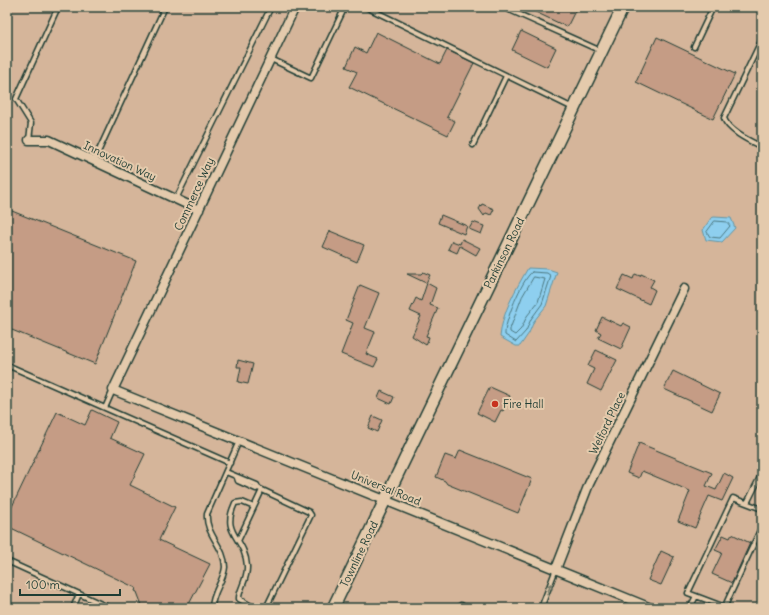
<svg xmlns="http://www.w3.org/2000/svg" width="769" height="615" font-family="Delius,sans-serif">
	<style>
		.built { fill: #d5b59a }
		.water { fill: #8ecfef; stroke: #6295a4 }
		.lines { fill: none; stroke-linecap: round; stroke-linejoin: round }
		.shore { stroke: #4b777f; stroke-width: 1 }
		.building { fill: #c59c85; stroke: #1f3d34 }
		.service-casing { stroke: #1f3d34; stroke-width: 7 }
		.minor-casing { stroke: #1f3d34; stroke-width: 11 }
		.secondary-casing { stroke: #1f3d34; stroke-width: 14 }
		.service { stroke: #e4caac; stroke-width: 4 }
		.minor { stroke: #e4caac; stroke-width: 8 }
		.secondary { stroke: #e4caac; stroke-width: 11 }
		.oneway { stroke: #787c6a }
		.poi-dot { fill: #c8321e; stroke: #e4caac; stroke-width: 1.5 }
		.labels { text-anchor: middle; stroke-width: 4; stroke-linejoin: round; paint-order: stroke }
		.street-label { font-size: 11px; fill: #1f3d34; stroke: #e4caac }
		.poi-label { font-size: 11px; fill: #1f3d34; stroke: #e4caac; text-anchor: start }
	</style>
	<rect width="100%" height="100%" fill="#e2c3a6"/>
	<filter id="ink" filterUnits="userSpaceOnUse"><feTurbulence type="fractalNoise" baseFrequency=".025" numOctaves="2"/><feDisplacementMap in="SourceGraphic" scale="8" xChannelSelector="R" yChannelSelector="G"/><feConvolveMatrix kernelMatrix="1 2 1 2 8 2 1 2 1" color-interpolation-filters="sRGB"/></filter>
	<g filter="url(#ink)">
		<path class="built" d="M7,7H762V608H7Z"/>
		<path class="water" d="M714,217L731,218L735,228L722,242L706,240L703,230L711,218Z
			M528,268L548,269L557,272L546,306L534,321L529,333L520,346H516L500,337C502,312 516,289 528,268Z"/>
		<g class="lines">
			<path class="shore" d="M715,221L727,222L730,226L720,238L710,237L707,232Z
				M532,272L547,273L551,276L542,304L531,319L526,331L516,342L505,335C504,323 522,279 532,272Z
				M534,277L545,279L538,302L527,316L521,329L515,335L510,332V329L522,297Z"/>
		</g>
		<path class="building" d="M525,7H577L567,27Z
			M521,31L556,48L547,67L512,50Z
			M376,32L440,64L447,50L474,63L447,117L455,121L448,135L349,87L357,72L346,67L355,47L366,53Z
			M657,37L735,74L713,119L636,82Z
			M482,204L494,209L491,215L486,213L484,216L479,209Z
			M7,209L136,261L95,364L7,328Z
			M441,215L467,226L464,234L438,223Z
			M473,222L484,226L481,234L469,229Z
			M330,231L364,245L357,262L323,247Z
			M462,239L480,248L476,255L460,246L457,253L448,249L452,241L460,244Z
			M423,272L430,275L426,283L407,274H421Z
			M635,274L640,276L641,274L654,280L650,287L655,290L649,304L617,289L624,275L633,279Z
			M427,283L436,288L430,305L438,308L426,336L429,337L426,345L412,336L421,316L410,311L416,298L421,301Z
			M360,285L379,293L365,328L375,332L366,354L378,359L374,367L341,354L353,323L346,320Z
			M602,317L621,326L623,323L631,327L621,349L598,338L601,333L596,330Z
			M596,350L617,360L601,391L587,384L594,369L588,366Z
			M238,360L253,364L248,384L238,382L241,367H237Z
			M673,371L720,394L712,411L664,389Z
			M490,387L510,396L503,411L501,410L495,422L477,413Z
			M381,391L394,397L391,404L378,398Z
			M92,410L117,422L110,438L145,454L130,485L175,507L159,540L210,564L187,608H143L137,592L135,591L136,588L7,526V517L57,412L85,425Z
			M373,416L382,420L377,432L368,428Z
			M639,443L712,473L706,486L716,490L724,473L733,478L722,501L709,496L695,528L678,521L690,491L642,471L639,478L627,473Z
			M460,450L532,479L518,513L447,484L445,481L436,477L445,455L456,459Z
			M732,534L750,543L732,583L712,574L722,553L715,550L723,535L730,538Z
			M661,551L674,557L661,585L648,580Z"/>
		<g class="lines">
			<g class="service-casing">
				<path id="service" d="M366,7L573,108
					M503,7L601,51
					M762,39L724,118C728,131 750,141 762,147
					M694,47L713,7
					M271,59L311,78L345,7
					M29,140L31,123L16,99L58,7
					M473,145L506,76
					M94,161L165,7
					M176,199L271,7
					M7,365L105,408L113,390
					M105,408L230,463
					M226,472L257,485L258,488L256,489L238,481L237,478
					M258,488L309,512L311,515L266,608
					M747,503L762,473
					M238,541L254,507
					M7,561L110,608
					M725,607L688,593L733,498L762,509
					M73,608L79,594
					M212,608C212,592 224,581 225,567C225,547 205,534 207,514L239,441
					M255,608L239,599C238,591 248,579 247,566C245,536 220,535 235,503L242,502L254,507L262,490
					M460,608L461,605L467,608
					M541,608L556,569
					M690,608L696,596
					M724,608L762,526"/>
			</g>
			<g class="minor-casing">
				<path id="minor" d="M295,7L113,390L651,608
					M29,140H49L199,210
					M556,569L589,484L684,289"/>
			</g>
			<g class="secondary-casing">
				<path id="secondary" d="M333,608L623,7"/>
			</g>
			<use href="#service" class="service"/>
			<use href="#minor" class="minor"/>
			<use href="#secondary" class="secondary"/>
		</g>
		<defs><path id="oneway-shaft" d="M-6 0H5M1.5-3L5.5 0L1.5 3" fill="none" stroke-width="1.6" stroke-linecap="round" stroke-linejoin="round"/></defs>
		<use class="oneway" href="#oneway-shaft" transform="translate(549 589) rotate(-70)"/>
	</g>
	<circle class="poi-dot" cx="495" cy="404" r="4"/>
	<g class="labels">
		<g class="street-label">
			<text transform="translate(120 161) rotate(25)" y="4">Innovation Way</text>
			<text transform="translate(194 194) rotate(-65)" y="4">Commerce Way</text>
			<text transform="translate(504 253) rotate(-64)" y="4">Parkinson Road</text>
			<text transform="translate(607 423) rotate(-64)" y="4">Welford Place</text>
			<text transform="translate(386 488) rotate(22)" y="4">Universal Road</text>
			<text transform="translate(359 554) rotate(-64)" y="4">Townline Road</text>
		</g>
		<g class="poi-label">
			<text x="503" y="408">Fire Hall</text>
		</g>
	</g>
	<rect width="769" height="615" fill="none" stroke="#e4caac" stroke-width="24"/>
	<rect x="12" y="12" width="745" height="591" fill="none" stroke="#1f3d34" stroke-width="1.5" filter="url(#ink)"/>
	<path d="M20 589v6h100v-6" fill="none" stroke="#1f3d34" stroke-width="2"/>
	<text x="26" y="589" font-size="12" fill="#1f3d34" stroke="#e4caac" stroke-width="3" paint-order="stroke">100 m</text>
</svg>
